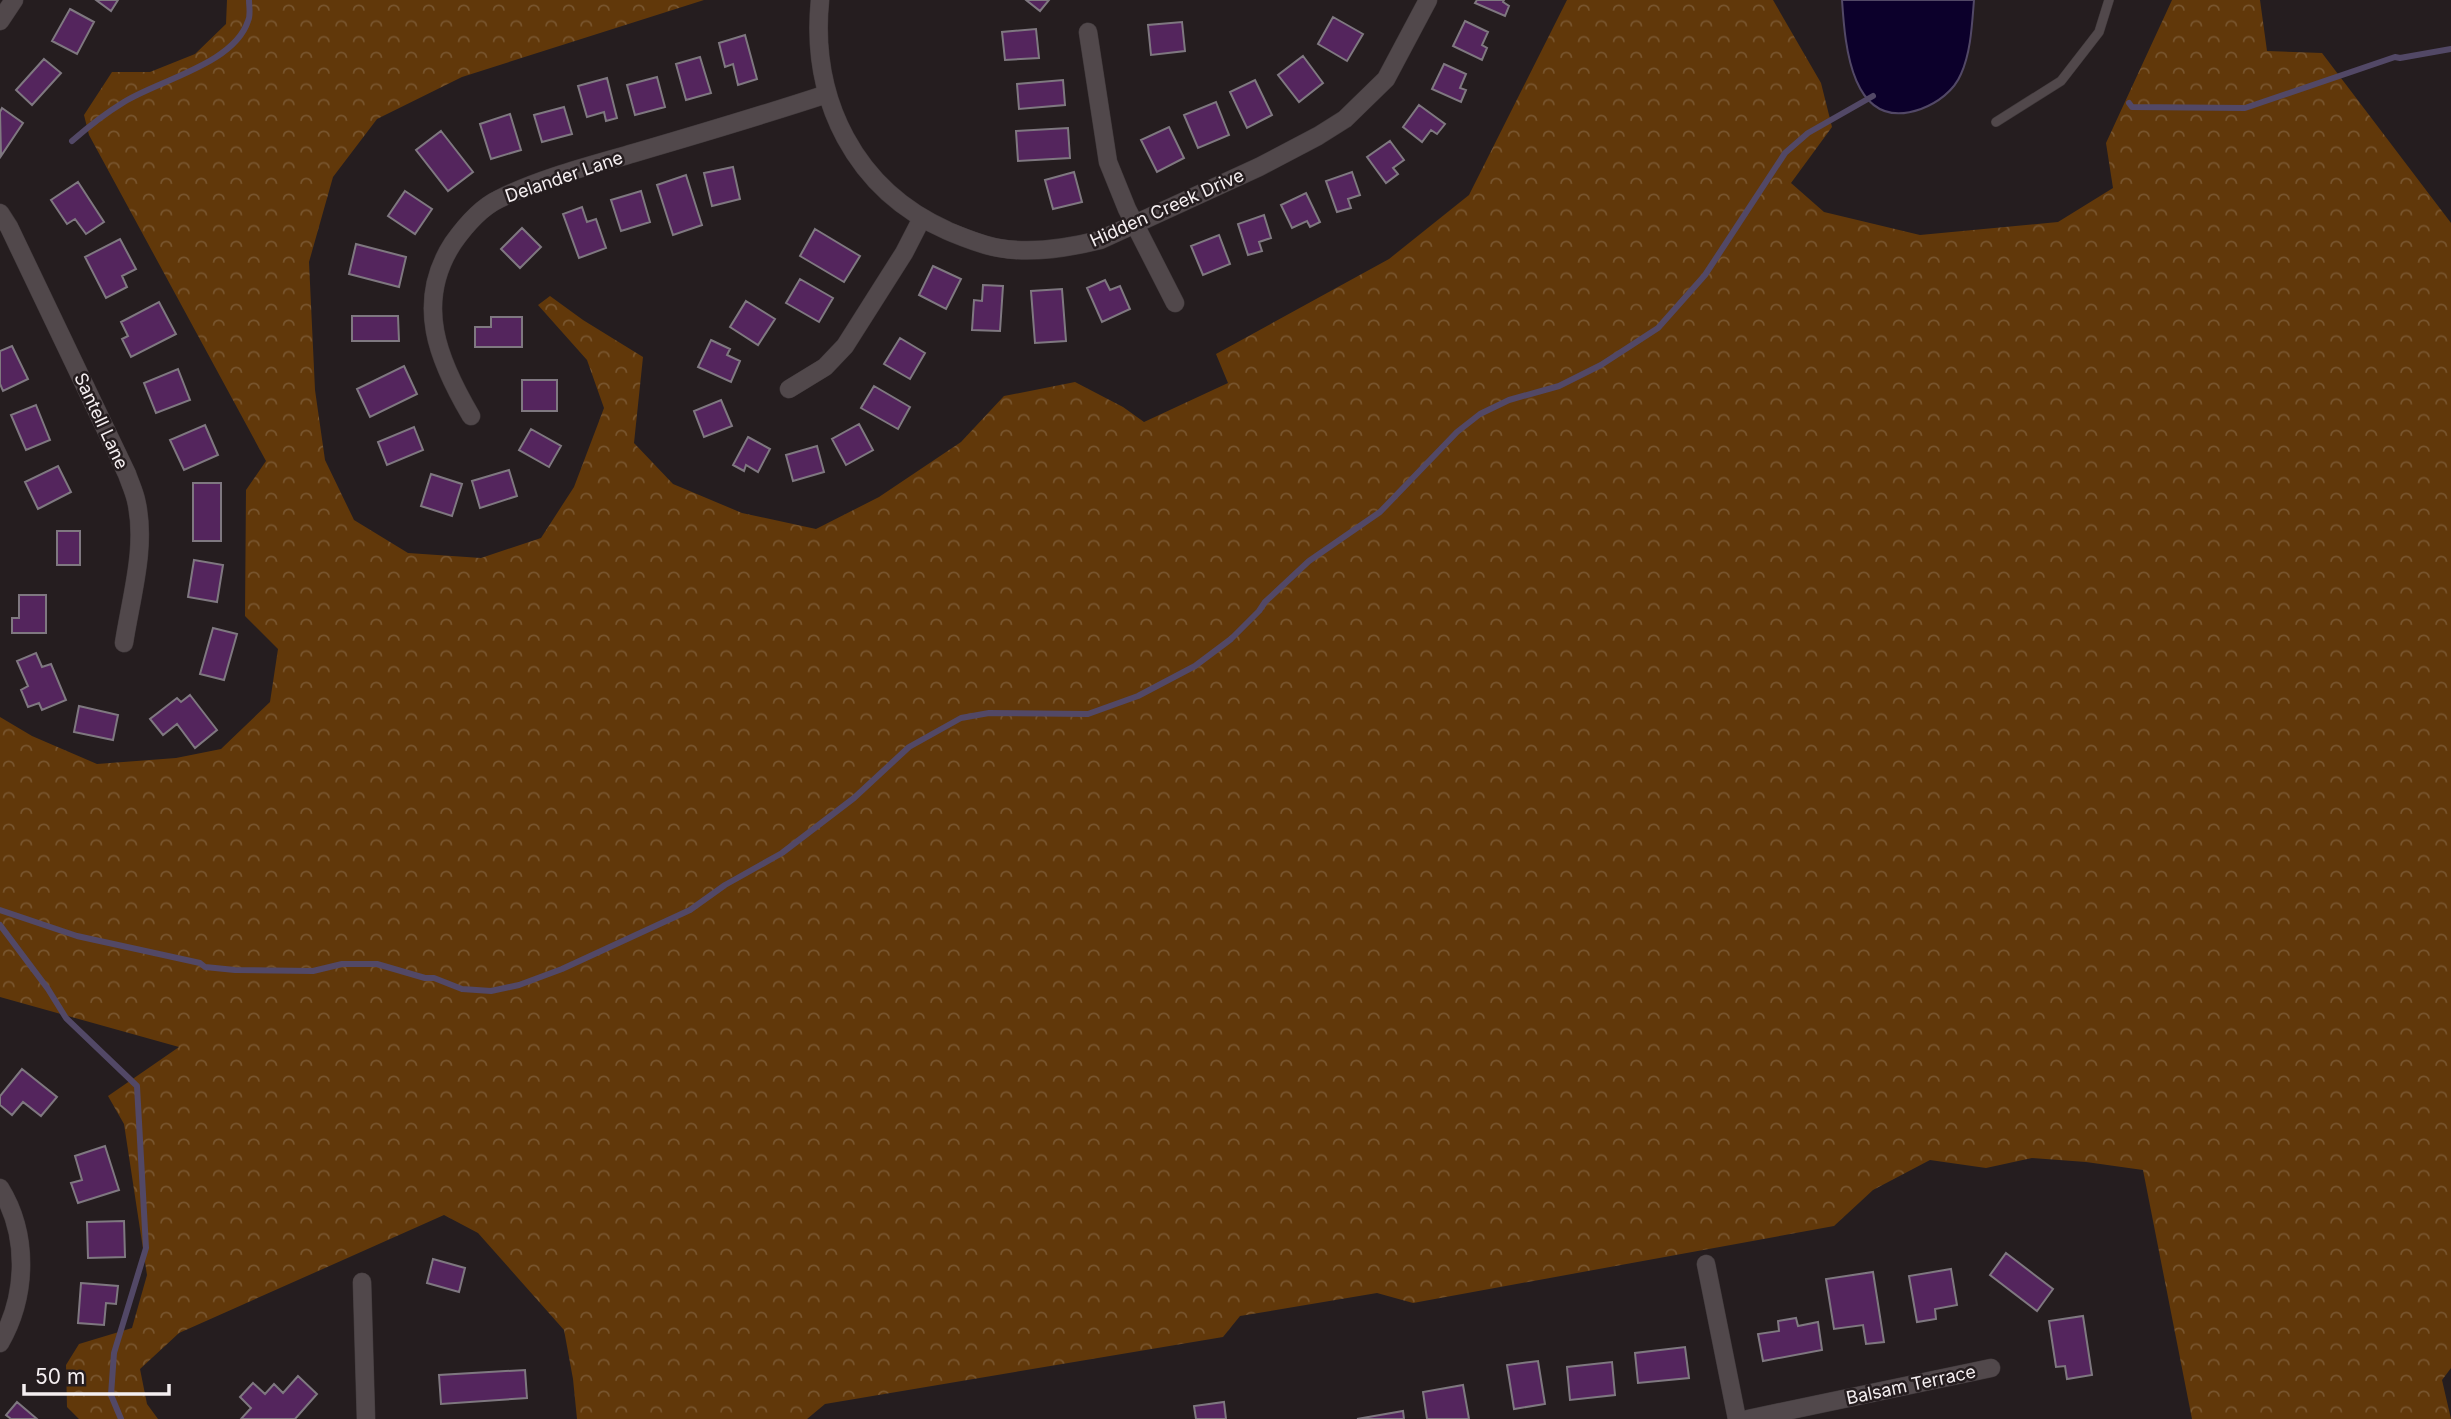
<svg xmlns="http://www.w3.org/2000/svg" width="2451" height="1419" font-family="Inter,sans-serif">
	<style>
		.forest { fill: url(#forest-crowns) }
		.water { fill: #0c002b; stroke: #524866; stroke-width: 2 }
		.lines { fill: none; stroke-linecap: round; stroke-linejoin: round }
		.stream { stroke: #524866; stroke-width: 6 }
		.building { fill: #54255d; stroke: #7f7880; stroke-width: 2 }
		.service-casing { stroke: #413a3c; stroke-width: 10 }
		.minor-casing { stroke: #413a3c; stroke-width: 19 }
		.service { stroke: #51484b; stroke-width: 9 }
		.minor { stroke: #51484b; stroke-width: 18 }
		.labels { text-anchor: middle; stroke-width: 5; stroke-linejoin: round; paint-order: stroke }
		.street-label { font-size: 18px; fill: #f5eff1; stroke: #251d1f }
	</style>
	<defs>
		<pattern id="forest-crowns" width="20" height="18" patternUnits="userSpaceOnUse" patternTransform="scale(1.75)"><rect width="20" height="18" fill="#61380a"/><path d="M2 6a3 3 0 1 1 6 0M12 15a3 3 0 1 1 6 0" fill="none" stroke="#78552e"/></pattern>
	</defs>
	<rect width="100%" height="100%" fill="#251d1f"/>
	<path class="forest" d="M227,0H704L462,77L377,119L333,177L309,262L315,390L325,460L354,520L408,553L481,558L541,538L574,487L604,408L587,360L538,305L550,296L583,320L643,357L634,443L673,484L742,513L816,529L879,497L961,442L1004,396L1075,382L1123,407L1144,422L1228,383L1216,354L1389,259L1469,195L1567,0H1773L1821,83L1832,127L1791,183L1824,212L1920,235L2058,222L2113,188L2106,143L2172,0H2260L2267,51L2322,53L2451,223V1368L2442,1380L2451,1419H2192L2143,1170L2086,1162L2032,1158L1986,1168L1930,1160L1873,1190L1834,1226L1413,1303L1377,1293L1240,1316L1223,1337L825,1404L807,1419H577L573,1379L564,1330L478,1233L444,1215L179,1333L140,1369L147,1404L158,1419H79L67,1407L66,1365L79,1344L132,1328L147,1275L124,1124L108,1096L179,1047L0,997V717L32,736L97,764L176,758L221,749L270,702L278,649L245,616L246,490L266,461L89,135L84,115L112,72H150L195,54L226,24Z"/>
	<path class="water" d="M1842,0H1974C1972,24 1971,52 1961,74C1954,91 1937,103 1921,109C1851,134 1845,45 1842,0Z"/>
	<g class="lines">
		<path class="stream" d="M2129,103L2132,107L2245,108L2395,57L2400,58L2451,49
			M72,141C88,127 106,113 124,102C159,80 234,64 248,21C251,15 249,7 249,0
			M0,910L77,936L200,963L205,967L235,970L313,971L342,964H377L425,978H434L462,989L491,991L519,985L562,969L690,910L725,885L782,853L854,798L909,747L961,718L989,713L1088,714L1138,696L1195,666L1231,639L1259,611L1265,602L1309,561L1380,512L1457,432L1480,414L1509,400L1559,386L1601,365L1658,328L1705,275L1785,153L1808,133L1873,96
			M0,925L48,989L66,1018L137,1086L146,1248L114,1353L111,1395L121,1419"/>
	</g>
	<path class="building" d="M96,0H118L111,11Z
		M1026,0H1049L1040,11Z
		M1477,0H1504L1503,2L1509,6L1505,16L1475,3Z
		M70,9L94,22L77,54L52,41Z
		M1333,17L1363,34L1347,61L1318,44Z
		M1465,21L1488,32L1482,45L1487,48L1482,60L1453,46Z
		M1182,22L1185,51L1151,55L1148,25Z
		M1036,29L1039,58L1005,60L1002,32Z
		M745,35L757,79L738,85L733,64L725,67L719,43Z
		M1303,56L1323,83L1299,102L1278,75Z
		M700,57L711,93L686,100L676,64Z
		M44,59L61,73L32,105L16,90Z
		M1444,64L1466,74L1460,88L1466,90L1461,102L1432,89Z
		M657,77L665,107L635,115L627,85Z
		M607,78L617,118L606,121L604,112L587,117L578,86Z
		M1063,80L1065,105L1019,109L1017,84Z
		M1255,80L1272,115L1247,128L1230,92Z
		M1216,102L1229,135L1198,148L1184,115Z
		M1419,105L1445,124L1437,134L1431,130L1422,142L1403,127Z
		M564,107L572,134L542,142L534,115Z
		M2,108L23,123L1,156L0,112Z
		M510,114L521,150L491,159L480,124Z
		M1169,127L1184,158L1157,172L1141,140Z
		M1068,128L1070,158L1018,161L1016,131Z
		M441,131L473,172L448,191L416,150Z
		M1390,141L1404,160L1393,168L1398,174L1386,183L1367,157Z
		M733,167L740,199L712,206L704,173Z
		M1074,172L1082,202L1053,209L1045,180Z
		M1352,172L1360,195L1348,199L1351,208L1337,212L1326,181Z
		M686,175L702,225L673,235L657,185Z
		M78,182L104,222L86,234L75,219L67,224L51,200Z
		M405,191L432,209L415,234L388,216Z
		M641,191L650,222L621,231L611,200Z
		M1306,193L1320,222L1310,227L1307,221L1292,228L1281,205Z
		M582,207L587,222L596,219L606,248L579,258L563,214Z
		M1264,215L1271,238L1259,242L1262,251L1248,255L1238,224Z
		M522,228L541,247L520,268L501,249Z
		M815,229L860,256L844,282L800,256Z
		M1219,235L1230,264L1203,275L1191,246Z
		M120,239L136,269L122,276L127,287L106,298L85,257Z
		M356,244L406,257L399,287L349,274Z
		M933,266L961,279L946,309L919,295Z
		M800,279L833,298L819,322L786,303Z
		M1105,280L1110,290L1120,286L1130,309L1102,322L1087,288Z
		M983,285L1003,286L1000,331L972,330L974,300L982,301Z
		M1062,289L1066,341L1035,343L1031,291Z
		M746,301L775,319L758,345L730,327Z
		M159,302L176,334L131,357L122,339L128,336L121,322Z
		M352,316H398L399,341H352Z
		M491,317H522V347H475V327H491Z
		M900,338L925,353L910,379L884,364Z
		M711,340L730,349L727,355L740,361L731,382L698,367Z
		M12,346L28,379L3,391L0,384V351Z
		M404,366L417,394L370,417L357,389Z
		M178,369L190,400L156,413L144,383Z
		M522,380H557V411H522Z
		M874,386L910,407L898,429L861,408Z
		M721,400L732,426L704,437L694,411Z
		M36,405L50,440L26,450L11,415Z
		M859,424L873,450L846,465L832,439Z
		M205,425L218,455L184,470L170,440Z
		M414,427L423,450L387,465L378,442Z
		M531,429L561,446L549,467L519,450Z
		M748,437L770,449L758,472L746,465L744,471L733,465Z
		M817,446L824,472L793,481L786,455Z
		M58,466L71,492L38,509L25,482Z
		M509,470L517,496L480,508L472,481Z
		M431,474L462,484L452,516L421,506Z
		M193,483H221V541H193Z
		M57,531H80V565H57Z
		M194,560L223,565L217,602L188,597Z
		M19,595H46V633H12V618H19Z
		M213,628L237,634L224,680L200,674Z
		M36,653L42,667L51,664L66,700L42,710L39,703L28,707L21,690L28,686L17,661Z
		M190,695L217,730L195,748L177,724L163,735L150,719L177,698L181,702Z
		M79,706L118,715L113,740L74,732Z
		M22,1069L57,1097L41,1116L23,1102L12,1115L0,1105V1096Z
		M105,1146L119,1190L78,1203L71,1183L82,1180L75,1156Z
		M124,1221L125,1257L88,1258L87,1222Z
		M2006,1253L2053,1289L2037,1311L1990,1275Z
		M433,1259L465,1268L459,1292L427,1283Z
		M1951,1269L1957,1305L1935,1309L1936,1319L1917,1322L1909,1276Z
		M1873,1272L1884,1342L1866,1344L1863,1325L1834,1329L1826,1279Z
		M81,1283L118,1286L116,1304L106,1303L104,1325L78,1323Z
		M2083,1316L2092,1375L2067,1379L2065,1366L2056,1367L2049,1321Z
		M1796,1318L1798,1326L1818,1322L1822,1350L1763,1361L1758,1334L1779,1331L1778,1321Z
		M1685,1347L1689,1378L1638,1383L1635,1353Z
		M1538,1361L1545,1404L1514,1409L1507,1365Z
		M1612,1362L1615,1395L1570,1400L1567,1367Z
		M525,1370L527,1398L441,1404L439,1375Z
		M298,1376L317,1394L295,1419H241L251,1408L240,1397L253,1383L265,1394L274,1384L283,1393Z
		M1463,1385L1469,1419H1427L1423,1392Z
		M17,1402L37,1419H11L6,1415Z
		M1224,1402L1226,1419H1196L1194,1406Z
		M1403,1411L1404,1419H1357Z"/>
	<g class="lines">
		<g class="service-casing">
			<path id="service" d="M1996,122L2061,81L2099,32L2109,0"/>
		</g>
		<g class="minor-casing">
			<path id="minor" d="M820,0C810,100 855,190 948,231C965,238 981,245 999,248C1032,254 1068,248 1100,240L1259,167L1318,136L1345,119L1386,79L1428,0
				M0,21L14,0
				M1088,32L1108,162L1127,209L1175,303
				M0,213L9,227L127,474C130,483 134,491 136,500C147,546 131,597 124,643
				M789,389L825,367L845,346L904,253L922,218
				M471,416C438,360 414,303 453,243C465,226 480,208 499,199C541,178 589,166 634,153C699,134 763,115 827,94
				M0,1188C29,1235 27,1296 0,1343
				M1706,1264L1737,1419
				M362,1282L366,1419
				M1748,1419L1991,1368"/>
		</g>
		<use href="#service" class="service"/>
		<use href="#minor" class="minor"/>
	</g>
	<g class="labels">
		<g class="street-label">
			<text transform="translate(564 177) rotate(-19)" y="6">Delander Lane</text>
			<text transform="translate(1167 208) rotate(-24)" y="6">Hidden Creek Drive</text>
			<text transform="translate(101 421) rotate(65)" y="6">Santell Lane</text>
			<text transform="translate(1911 1385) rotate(-12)" y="6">Balsam Terrace</text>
		</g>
	</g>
	<path d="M24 1384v10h145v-10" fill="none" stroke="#f5eff1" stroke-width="3.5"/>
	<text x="35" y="1384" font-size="21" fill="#f5eff1" stroke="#251d1f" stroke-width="5" paint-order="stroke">50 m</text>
</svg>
